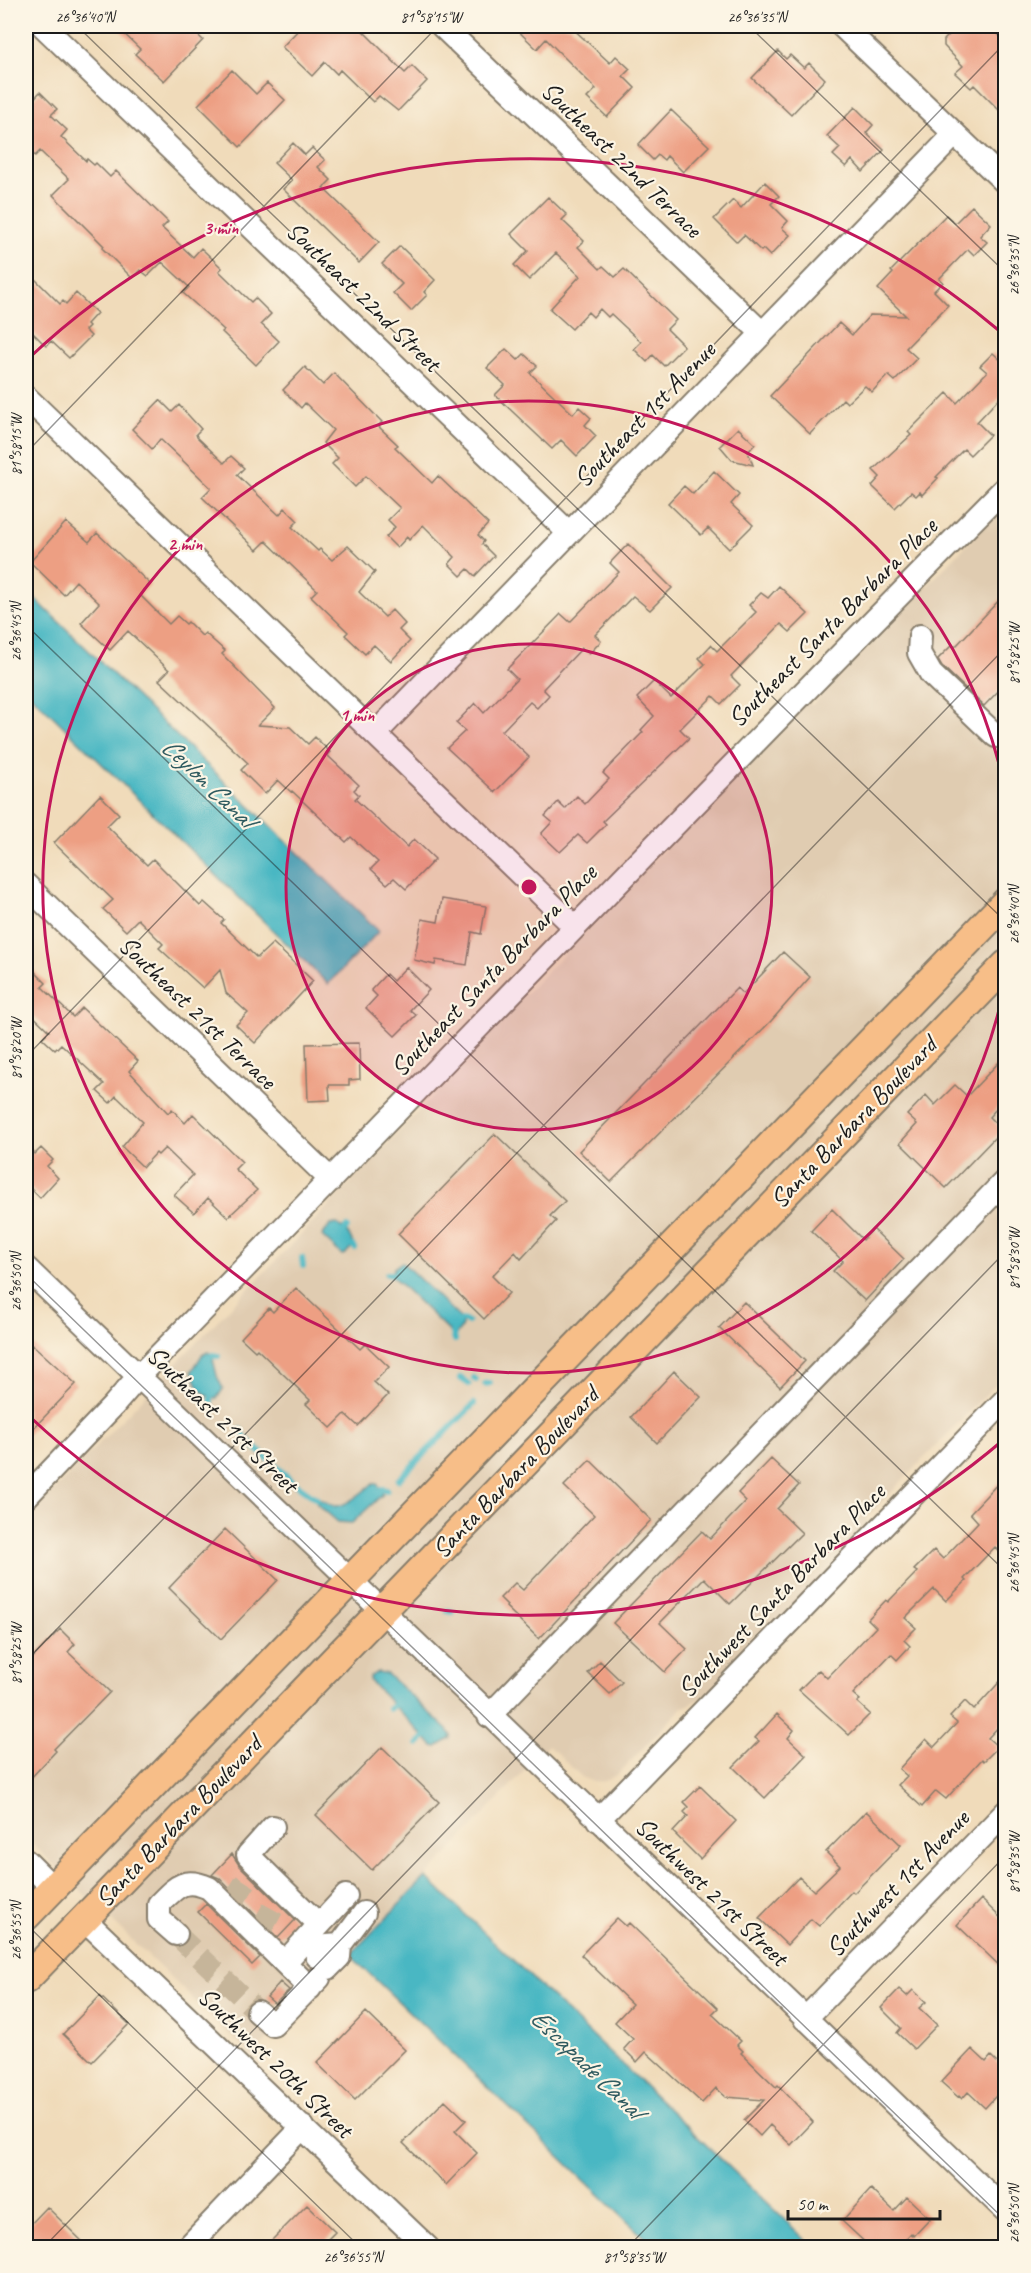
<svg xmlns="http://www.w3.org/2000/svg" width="1031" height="2273" font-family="Caveat,sans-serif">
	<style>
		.built { fill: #e0ccb1 }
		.water { fill: #49b7c3; stroke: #326a70; stroke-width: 1.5 }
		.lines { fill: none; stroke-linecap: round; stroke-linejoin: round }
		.stream { stroke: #49b7c3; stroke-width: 6 }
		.building { fill: #ed9f83 }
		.minor-tunnel { stroke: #c6b59a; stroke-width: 22; stroke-dasharray: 22 11; stroke-linecap: butt }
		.minor-casing { stroke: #867c6b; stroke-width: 26 }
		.major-casing { stroke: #867c6b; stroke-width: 32 }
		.minor { stroke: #fff; stroke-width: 22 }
		.major { stroke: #f7be88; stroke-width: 28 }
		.ticks { fill: none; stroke: #1c1c1c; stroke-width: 1.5; stroke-opacity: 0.45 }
		.ring { fill: none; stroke: #c2185b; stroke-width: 3 }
		.labels { text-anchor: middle; stroke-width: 4.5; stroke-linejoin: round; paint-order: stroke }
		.street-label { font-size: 26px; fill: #1c1c1c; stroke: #fcf5e5 }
		.water-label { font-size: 27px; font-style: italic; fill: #2e5a5f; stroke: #fcf5e5 }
		.centre { fill: #c2185b; stroke: #fcf5e5; stroke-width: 3 }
		.ring-label { font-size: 18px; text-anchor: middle; font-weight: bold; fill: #c2185b; stroke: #fcf5e5; stroke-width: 4.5; stroke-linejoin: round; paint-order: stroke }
		.neatline { fill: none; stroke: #1c1c1c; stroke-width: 2 }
		.ticks-label { font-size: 15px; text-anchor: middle; fill: #1c1c1c }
	</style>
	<rect width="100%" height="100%" fill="#fcf5e5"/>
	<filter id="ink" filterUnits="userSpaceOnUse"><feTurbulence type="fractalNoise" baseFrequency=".0167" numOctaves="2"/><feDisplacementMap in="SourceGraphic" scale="12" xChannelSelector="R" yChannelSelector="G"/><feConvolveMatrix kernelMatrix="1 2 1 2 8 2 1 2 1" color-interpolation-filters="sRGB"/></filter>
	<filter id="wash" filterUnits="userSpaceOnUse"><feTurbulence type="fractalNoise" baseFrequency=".008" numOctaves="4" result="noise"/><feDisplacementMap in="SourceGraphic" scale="24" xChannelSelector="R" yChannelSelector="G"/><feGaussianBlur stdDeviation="1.35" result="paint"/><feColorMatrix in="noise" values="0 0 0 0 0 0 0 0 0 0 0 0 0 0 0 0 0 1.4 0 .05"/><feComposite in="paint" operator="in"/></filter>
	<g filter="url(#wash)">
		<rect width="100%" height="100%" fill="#f0dbba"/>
		<path class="built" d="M1005,505V1375L866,1518L869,1530L709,1695L682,1708L618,1774L605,1781L594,1782L583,1778L548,1745L426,1877L252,2056L26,1838V1519L308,1227L451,1077L494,1027L807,701L812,705Z"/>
		<path class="water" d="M26,590L379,931L328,984L26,690Z
			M337,1224C345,1230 352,1235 353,1246L345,1254L342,1255L322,1236L330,1225Z
			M402,1262L462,1320C463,1326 461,1330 456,1334L450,1332L394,1278L392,1274L394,1268Z
			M208,1352L212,1355L217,1376L223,1389L217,1398L211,1399L199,1388L192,1371L202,1355Z
			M372,1484H377L382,1489L383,1494L352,1523L338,1522L317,1504V1499C324,1499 328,1505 335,1506C346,1507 364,1491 372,1484Z
			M377,1672L387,1674L448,1730L451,1735L450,1739L437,1747L433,1746L369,1680L370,1677Z
			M426,1877L813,2247H654L350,1955Z"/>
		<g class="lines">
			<path class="stream" d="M345,1230L347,1227
				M353,1246L355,1248
				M302,1258L303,1266
				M387,1274H392
				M462,1320L468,1322
				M453,1333L455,1340
				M212,1355L218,1356
				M460,1378L469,1384
				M474,1378L476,1380
				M485,1384L490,1383
				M211,1399V1403
				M241,1430L245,1438L293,1482L317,1499
				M398,1480L474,1404
				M382,1489L387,1490
				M448,1611L452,1612
				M389,1709L394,1705
				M418,1744L425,1737"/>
		</g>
		<g id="blocks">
			<path class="building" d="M116,26H188L203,40L164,81L135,54L140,49Z
				M302,26H358L405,73L412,66L427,81L398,111L379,96L373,102L340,70L337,74L325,62L312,76L282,47Z
				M513,26H570L610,63L616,56L630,69L623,76L635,88L607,117L587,98L596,89L546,39L537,49Z
				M958,26H1005L998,34L1005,42V116L974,85L971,88L955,73L963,66L944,46V40Z
				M778,51L786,59L790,55L804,68L809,63L825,79L791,115L752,78Z
				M232,70L256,94L267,83L285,100L240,147L198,105Z
				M40,92L57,109L51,115L67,130L61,137L86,161L87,159L94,165L96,163L110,177L116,171L168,222L162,228L193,257L201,248L222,268L219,271L251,302L255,298L271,314L261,324L279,341L256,365L222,332L224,330L183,293L189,287L162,262L148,276L140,270L132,278L102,248L104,246L53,195L69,179L40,151L35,156L26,147V107Z
				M855,107L873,125L866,133L884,150L863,172L852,160L846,167L833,155L840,148L827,136Z
				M671,110L709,146L683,172L667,156L664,160L658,155L653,160L638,145Z
				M293,143L305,155L312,148L325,160L318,167L331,180L323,188L379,242L359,263L283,189L292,180L274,163Z
				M765,182L779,196L771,204L788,221L782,228L790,235L770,256L763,249L761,251L744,235L737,242L714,219L733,200L741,208Z
				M548,197L567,215L562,220L584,241L578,247L600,269L603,266L615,277L624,269L676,320L667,329L684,346L664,366L653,355L647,362L634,349L641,342L611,314L608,317L600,309L593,317L588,312L572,329L550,309L580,276L556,253L529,280L514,265L528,251L511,234Z
				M972,206L991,224L980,236L987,242L974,255L968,249L939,279L943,282L934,291L948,305L906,348L917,358L895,381L888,375L872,392L865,386L847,403L843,399L810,434L770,396L839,323L852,335L870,315L906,316L878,289L893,273L891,271L946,215L955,223Z
				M400,246L435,280L424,292L427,295L411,311L393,293L402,284L382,264Z
				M26,270L60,304L63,301L66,304L76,293L97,313L87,324L89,326L85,330L91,336L69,358L51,341L46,346L26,326Z
				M506,349L518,360L524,354L537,366L530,373L573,414L579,407L591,418L585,425L596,436L577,456L561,440L552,449L495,395L505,385L487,368Z
				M993,353L1005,364V392L977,422L990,435L970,455L964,449L936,477L938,478L922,495L920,492L916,496L911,492L895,508L872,486L880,477L873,470L911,435L908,432L947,393L957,403L987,372L980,366Z
				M305,367L323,385L334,373L382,422L378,426L398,445L395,447L432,483L438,476L488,524L478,535L484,541L482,544L494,556L475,576L468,569L461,576L449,564L455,557L423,525L409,540L407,537L397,548L386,537L395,527L388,520L400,508L366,476L355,487L332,464L338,458L323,443L333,430L305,403L301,408L283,390Z
				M160,400L172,412L179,405L201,429L196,434L197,437L224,463L231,456L244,468L237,475L279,515L285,508L298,521L292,527L318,551L320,549L332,560L348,546L375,572L359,592L385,617L392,610L405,624L399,630L410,641L391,661L374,645L365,654L345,635L348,632L311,596L317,590L266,541L257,550L202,497L211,488L178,456L160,439L152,449L132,429Z
				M738,428L755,444L748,452L753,465L732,460L720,446Z
				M714,471L739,495L731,504L753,525L729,549L708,528L701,535L668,503L684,486L693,494Z
				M66,522L89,542L97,533L150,584L140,595L169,624L177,616L186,624L188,622L202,636L205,633L225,651L222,654L275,708L258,725L290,727L308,744L315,737L330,752L327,755L359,785L354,790L359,795L355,799L407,847L414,839L435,859L406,889L394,878L387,884L371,869L378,862L351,837L346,842L292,791L291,792L278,780L265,794L241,770L248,763L159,680L169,670L128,631L110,650L81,623L99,603L76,581L64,595L30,562Z
				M628,544L672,588L650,610L633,596L595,635L601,641L589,654L582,648L543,689L549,695L537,708L530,702L502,731L529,757L495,792L447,748L465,731L456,723L475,703L484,713L517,679L507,669L561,614L570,622L619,572L610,563Z
				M779,586L808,614L790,632L781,624L731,676L740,685L721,704L713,696L680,729L689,738L603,821L606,824L587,843L578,835L560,852L541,834L552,822L545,816L558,802L565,809L577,796L585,804L609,779L603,773L643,732L641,730L654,716L637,698L654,681L671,698L705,664L699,658L711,645L717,651L756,612L749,605L761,593L768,598Z
				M1005,594V684L984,706L942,666L938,659L952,645L955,647Z
				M100,795L119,814L107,826L147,865L153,859L200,906L204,902L224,920L221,923L257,958L273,943L313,981L255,1043L236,1025L248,1013L226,993L220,970L203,988L159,948L163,944L138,919L126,931L103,909L113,900L54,843Z
				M442,899L486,906L481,934L472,932L467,965L436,960L435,965L414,960L422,919L438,922Z
				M783,952L810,977L771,1021L611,1182L579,1151L737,988L743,994Z
				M26,963L46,983L42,987L73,1017L82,1008L138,1061L129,1071L168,1113L172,1109L185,1123L193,1114L242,1162L235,1169L257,1190L228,1217L208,1198L194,1213L174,1195L193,1175L165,1148L158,1155L156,1153L143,1167L122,1147L143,1122L116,1096L110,1103L97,1091L104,1084L61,1044L55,1050L42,1038L49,1031L26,1009Z
				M406,967L429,990L410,1010L416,1015L395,1036L366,1008L377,996L371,990L386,974L393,981Z
				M359,1043L360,1079L349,1080V1085H329L330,1100L308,1101L306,1044Z
				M1005,1056V1099L989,1117L1002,1130L946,1188L900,1143L917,1124L907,1115L926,1095L935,1105L955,1085L967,1096Z
				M495,1134L565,1201L550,1216L556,1221L521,1259L515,1252L492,1276L509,1293L484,1319L398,1234Z
				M26,1145L35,1154L41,1148L53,1160L47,1166L58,1178L40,1198L26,1184Z
				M832,1209L863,1240L873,1229L904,1259L865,1301L833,1271L843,1261L811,1231Z
				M296,1288L360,1349L365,1344L389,1367L374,1382L388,1395L358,1426L345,1414L331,1428L306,1404L310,1400L257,1349L255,1351L241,1338L269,1308L273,1312Z
				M744,1302L805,1361L780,1387L719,1328Z
				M33,1345L76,1384L26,1436V1353Z
				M674,1371L701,1397L657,1443L631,1417Z
				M771,1459L799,1485L777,1509L802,1533L730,1604L704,1578L660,1623L687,1649L665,1672L613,1623L702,1531L710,1539L746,1501L738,1493Z
				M590,1460L651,1520L539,1639L506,1607L507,1605L500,1598L515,1583L523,1590L594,1515L564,1486Z
				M1005,1476V1558L995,1547L964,1579L966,1581L946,1601L934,1589L905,1618L916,1628L904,1640L910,1646L897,1660L891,1654L853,1694L860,1700L857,1702L870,1714L849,1735L799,1690L819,1670L827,1678L876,1627L868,1619L886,1600L888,1602L917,1572L914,1570L934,1550L943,1559L978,1522L970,1513Z
				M225,1529L278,1580L221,1639L169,1588Z
				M60,1629L75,1644L68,1652L110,1692L54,1749L56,1751L26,1783V1665Z
				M600,1661L622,1682L610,1694L588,1673Z
				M1005,1676V1720L988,1738L998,1747L984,1761L982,1759L946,1799L936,1791L922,1807L898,1785L907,1776L899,1769L926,1739L934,1747L957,1723L950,1717L965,1701L974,1710Z
				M777,1714L794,1730L788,1738L806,1755L765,1798L733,1767L759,1741L755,1738Z
				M382,1747L439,1802L372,1870L316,1815Z
				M700,1786L736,1821L700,1859L673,1832L688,1816L684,1812L689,1807L684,1802Z
				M866,1811L901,1845L854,1893L852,1891L819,1926L811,1919L787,1945L759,1918L799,1877L814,1891L840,1866L826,1852Z
				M232,1854L239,1865L295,1920L278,1938L219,1878L212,1875Z
				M981,1899L1005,1922V1971L957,1925Z
				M206,1904L260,1957L252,1965L198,1912Z
				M617,1918L626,1926L629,1923L718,2008L712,2014L741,2041L737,2045L743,2051L741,2053L776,2087L778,2085L813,2122L791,2145L770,2125L760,2136L744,2120L764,2100L726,2097L716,2088L702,2103L646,2052L637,2062L624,2049L633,2039L615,2022L632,2004L581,1955Z
				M280,1982L289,1990L275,2004L267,1997Z
				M899,1989L907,1996L913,1990L926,2002L919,2008L937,2025L914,2049L897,2033L901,2028L881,2008Z
				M100,1996L129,2024L92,2062L63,2034Z
				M366,2012L405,2050L355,2100L317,2063Z
				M972,2049L986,2062L991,2056L1005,2070V2086L985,2108L968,2092L962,2099L959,2096L958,2097L941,2082Z
				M445,2100L466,2120L455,2131L477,2153L446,2185L403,2143Z
				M871,2189L894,2211L907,2197L930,2219L914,2236L911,2233L898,2247H870L842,2221Z
				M307,2205L335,2232L320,2247H265Z
				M47,2207L88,2247H26V2229Z"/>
		</g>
	</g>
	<g filter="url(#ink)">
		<use href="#blocks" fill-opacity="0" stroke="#867c6b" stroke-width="1.5"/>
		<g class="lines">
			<path class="minor-tunnel" d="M234,1900L251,1873
				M262,1928L278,1899
				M176,1934L258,2012"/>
			<g class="minor-casing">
				<path id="minor" d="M43,26L569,533
					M442,26L762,333
					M842,26L1006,183
					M26,397L574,926
					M920,636L919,653L931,674L996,736
					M375,734L955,134
					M26,885L331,1180
					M26,1268L1006,2211
					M26,1497L113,1406L138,1377C428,1081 714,781 1006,487
					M489,1716L1006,1180
					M598,1820L1006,1399
					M273,1827L248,1855L319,1925
					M26,1861L53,1888
					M84,1919L428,2248
					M176,1934L159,1919V1904C177,1886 184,1877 209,1888L310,1988
					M317,1956L327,1946L340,1945
					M285,1962L346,1896
					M328,1968L339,1957L340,1945L364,1913
					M258,2012L273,2025L319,1978
					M805,2019L1006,1812
					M187,2248L303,2127"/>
			</g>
			<g class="major-casing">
				<path id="major" d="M26,1916L1006,902
					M26,1979L1006,965"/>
			</g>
			<use href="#minor" class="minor"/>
			<use href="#major" class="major"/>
		</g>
	</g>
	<path class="ticks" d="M77,26L1006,922M749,26L1006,273M26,453L438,26M26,625L1006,1572M26,1057L1006,42M26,1274L1006,2221M26,1661L1006,647M26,1924L361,2248M43,2248L1006,1251M627,2248L1006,1855"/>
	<circle cx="529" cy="887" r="243" fill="#c2185b" fill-opacity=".12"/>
	<g class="ring">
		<circle cx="529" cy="887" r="243"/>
		<path d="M1005 984A486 486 0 1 1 1005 790"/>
		<path d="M1002 1441A728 728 0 0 1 28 1415M28 359A728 728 0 0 1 1002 333"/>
	</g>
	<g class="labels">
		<g class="street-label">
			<text transform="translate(622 159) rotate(44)" y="9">Southeast 22nd Terrace</text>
			<text transform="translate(364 296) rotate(44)" y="9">Southeast 22nd Street</text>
			<text transform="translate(644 414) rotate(-46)" y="9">Southeast 1st Avenue</text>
			<text transform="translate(832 622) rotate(-45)" y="9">Southeast Santa Barbara Place</text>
			<text transform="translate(493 970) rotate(-46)" y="9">Southeast Santa Barbara Place</text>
			<text transform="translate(198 1012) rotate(44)" y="9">Southeast 21st Terrace</text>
			<text transform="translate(853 1122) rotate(-46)" y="9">Santa Barbara Boulevard</text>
			<text transform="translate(223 1419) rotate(44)" y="9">Southeast 21st Street</text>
			<text transform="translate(515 1472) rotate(-46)" y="9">Santa Barbara Boulevard</text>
			<text transform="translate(781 1590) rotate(-46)" y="9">Southwest Santa Barbara Place</text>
			<text transform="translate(178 1821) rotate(-46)" y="9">Santa Barbara Boulevard</text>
			<text transform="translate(897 1883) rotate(-46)" y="9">Southwest 1st Avenue</text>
			<text transform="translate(712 1891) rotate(44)" y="9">Southwest 21st Street</text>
			<text transform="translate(276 2062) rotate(44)" y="9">Southwest 20th Street</text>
		</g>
		<g class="water-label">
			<text transform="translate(208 782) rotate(44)" y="9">Ceylon Canal</text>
			<text transform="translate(587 2063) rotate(44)" y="9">Escapade Canal</text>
		</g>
	</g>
	<circle cx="529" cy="887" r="9" class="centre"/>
	<g class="ring-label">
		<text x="221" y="234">3 min</text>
		<text x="185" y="550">2 min</text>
		<text x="357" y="721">1 min</text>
	</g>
	<rect width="1031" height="2273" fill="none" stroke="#fcf5e5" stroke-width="66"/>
	<path d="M788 2210v9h152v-9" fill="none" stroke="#1c1c1c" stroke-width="3"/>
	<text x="797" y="2210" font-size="18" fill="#1c1c1c" stroke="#fcf5e5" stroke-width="4.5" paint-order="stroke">50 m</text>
	<rect x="33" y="33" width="965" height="2207" class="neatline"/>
	<g class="ticks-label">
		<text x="85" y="22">26°36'40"N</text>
		<text x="431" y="22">81°58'15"W</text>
		<text x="757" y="22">26°36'35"N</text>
		<text transform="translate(1014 266) rotate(-90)" y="5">26°36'35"N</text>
		<text transform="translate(16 445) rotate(-90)" y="5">81°58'15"W</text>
		<text transform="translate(16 632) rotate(-90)" y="5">26°36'45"N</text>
		<text transform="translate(1014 654) rotate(-90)" y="5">81°58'25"W</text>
		<text transform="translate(1014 915) rotate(-90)" y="5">26°36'40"N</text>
		<text transform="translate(16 1049) rotate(-90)" y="5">81°58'20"W</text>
		<text transform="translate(1014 1259) rotate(-90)" y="5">81°58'30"W</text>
		<text transform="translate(16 1282) rotate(-90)" y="5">26°36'50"N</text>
		<text transform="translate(1014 1564) rotate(-90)" y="5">26°36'45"N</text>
		<text transform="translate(16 1654) rotate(-90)" y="5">81°58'25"W</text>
		<text transform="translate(1014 1863) rotate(-90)" y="5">81°58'35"W</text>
		<text transform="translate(16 1931) rotate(-90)" y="5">26°36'55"N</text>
		<text transform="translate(1014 2214) rotate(-90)" y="5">26°36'50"N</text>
		<text x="353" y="2262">26°36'55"N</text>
		<text x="634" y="2262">81°58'35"W</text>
	</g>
</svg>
